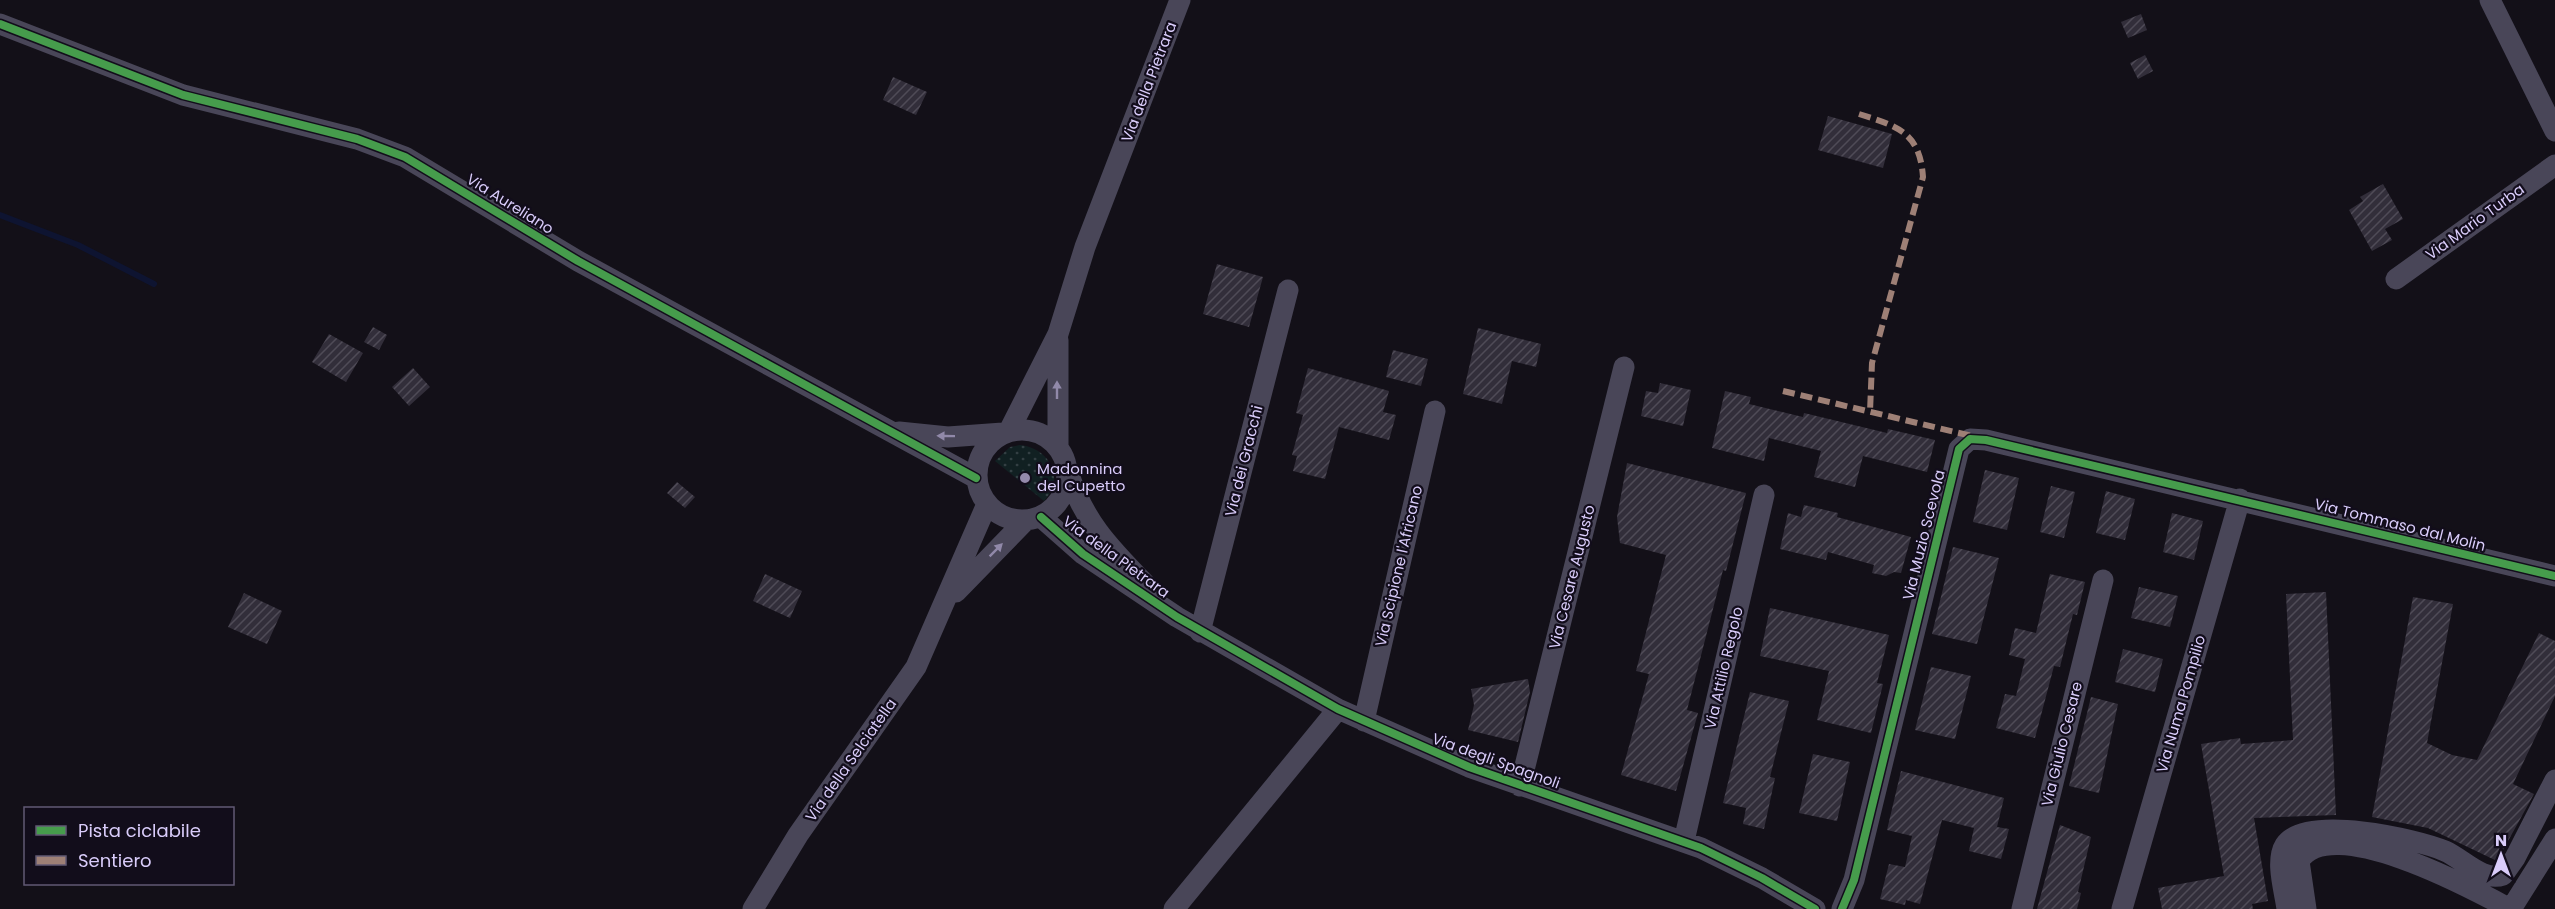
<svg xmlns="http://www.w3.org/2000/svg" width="2555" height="909" font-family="Poppins,sans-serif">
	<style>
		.grass { fill: url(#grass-dots) }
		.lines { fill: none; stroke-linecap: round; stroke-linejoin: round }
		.stream { stroke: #0e1431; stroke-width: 6 }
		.building { fill: url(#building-hatch) }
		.minor { stroke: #494658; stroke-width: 21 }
		.quiet { stroke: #9e8076; stroke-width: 6; stroke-dasharray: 12 6; stroke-linecap: butt }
		.cycleway-casing { stroke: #120d1b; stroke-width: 11 }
		.cycleway { stroke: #469c4c; stroke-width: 8 }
		.oneway { fill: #9189a9 }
		.poi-dot { fill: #948aab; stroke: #120d1b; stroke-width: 2 }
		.labels { text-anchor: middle; stroke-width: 4.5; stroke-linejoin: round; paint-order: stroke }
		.street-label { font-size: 15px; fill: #d9ccfa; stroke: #120d1b }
		.poi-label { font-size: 15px; fill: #d9ccfa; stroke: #120d1b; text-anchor: start }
	</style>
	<defs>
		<pattern id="grass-dots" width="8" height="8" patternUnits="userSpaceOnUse" patternTransform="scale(1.5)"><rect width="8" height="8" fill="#112022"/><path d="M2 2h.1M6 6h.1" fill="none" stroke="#333f43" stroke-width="1.8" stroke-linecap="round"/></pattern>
		<pattern id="building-hatch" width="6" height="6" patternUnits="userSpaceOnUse" patternTransform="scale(1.5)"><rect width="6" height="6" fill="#322e3a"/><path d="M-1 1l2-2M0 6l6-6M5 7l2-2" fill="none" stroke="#4f4b57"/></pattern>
	</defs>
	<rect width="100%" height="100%" fill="#131018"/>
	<path class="grass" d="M1020,445C1049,448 1066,478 1044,501L995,461L1010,447Z"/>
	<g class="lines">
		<path class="stream" d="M0,215L78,245L154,284"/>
	</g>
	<path class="building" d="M2141,14L2147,30L2128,38L2121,22Z
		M2145,55L2153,71L2138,79L2130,63Z
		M893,77L927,92L916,115L883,100Z
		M1828,116L1892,134L1883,168L1818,150Z
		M2383,184L2403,219L2385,229L2392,240L2372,251L2349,210L2363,201L2360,197Z
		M1217,264L1263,277L1249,327L1203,314Z
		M373,327L387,335L379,350L364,342Z
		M1478,328L1541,344L1536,367L1512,361L1502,404L1463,394Z
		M329,334L363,353L346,382L312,362Z
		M1393,350L1428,359L1421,386L1386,377Z
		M413,368L430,387L409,406L392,387Z
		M1308,368L1389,391L1383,412L1396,415L1389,440L1339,427L1325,479L1293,471L1297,456L1292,455L1303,415L1296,413Z
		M1660,383L1691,390L1683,426L1641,416L1646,391L1658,393Z
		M1725,391L1751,397L1749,404L1803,417L1804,413L1887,433L1888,429L1935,440L1927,472L1863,456L1855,487L1814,477L1821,451L1769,438L1764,461L1712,448Z
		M1627,463L1746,493L1726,571L1723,570L1687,710L1698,713L1676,791L1621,775L1649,674L1636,671L1666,555L1620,543L1617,517Z
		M1985,470L2019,478L2007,530L1973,522Z
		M677,482L695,497L685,508L667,493Z
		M2051,486L2075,492L2064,538L2040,532Z
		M2106,491L2135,499L2125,540L2096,533Z
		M1804,505L1838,513L1837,517L1911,537L1901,573L1894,572L1886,576L1872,573L1874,565L1828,552L1826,560L1780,549L1788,513L1801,517Z
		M2172,513L2203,521L2194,560L2163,552Z
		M1953,547L1999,558L1977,644L1932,634Z
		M765,574L802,591L790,618L753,601Z
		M2050,574L2085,582L2077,615L2073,614L2060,667L2054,666L2035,738L1996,728L2005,694L2016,696L2025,659L2009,655L2015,628L2036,633Z
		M2139,587L2178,596L2170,627L2131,618Z
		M2326,592L2336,815L2254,818L2268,901L2252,904L2253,909H2162L2158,888L2224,876L2201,744L2240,738L2241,744L2293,740L2286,594Z
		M244,593L282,611L267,644L228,627Z
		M2413,597L2453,604L2427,743L2452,755L2477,760L2539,633L2555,641V696L2513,784L2534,794L2497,861L2428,828L2372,817Z
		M1770,608L1889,635L1877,683L1883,684L1871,733L1817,720L1829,671L1760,656Z
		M2123,649L2163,659L2155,692L2115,682Z
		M1931,667L1971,676L1955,739L1915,730Z
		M1528,679L1530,692L1518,742L1468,730L1474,705L1471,689Z
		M1750,692L1789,701L1770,777L1775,778L1764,829L1743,824L1746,808L1723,803Z
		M2091,697L2118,704L2099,793L2069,786Z
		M1813,754L1850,762L1837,821L1799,813Z
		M1901,771L2004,798L1997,827L2009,829L2001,859L1969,851L1974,828L1942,820L1920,904L1906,900L1905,905L1880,899L1889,864L1905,867L1912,836L1887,830Z
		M2060,825L2091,837L2078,892L2081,893L2077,909H2037Z"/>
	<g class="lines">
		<path class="minor" d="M2490,0L2555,131
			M0,24L183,95L357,139L405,157L578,261L976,478
			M2396,279L2555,165
			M1058,340V447
			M977 475a45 45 0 1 1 90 0a45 45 0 1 1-90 0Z
			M1009,431L1058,334L1085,247L1180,0
			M899,432L948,437L1003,433
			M1068,471C1083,522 1112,550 1148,587
			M1041,517L1083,554L1177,617L1338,709L1469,767L1701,848L1762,878L1815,909
			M956,592L1026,520
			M1200,632L1288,290
			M1364,721L1435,411
			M1520,786L1624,367
			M1684,841L1764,495
			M753,909L798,835L916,667L987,504
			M1174,909L1338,709
			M1842,909L1854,880L1959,449L1970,439L1986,440L2555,576
			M2022,909L2103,580
			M2122,909L2240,499
			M2287,909C2285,892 2275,861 2285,845C2305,814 2417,839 2445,851C2463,859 2483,882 2503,875L2515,858L2555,780
			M2306,909L2299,861C2330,811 2473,889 2510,909
			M2511,909L2555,839"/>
		<path class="quiet" d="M1859,114C1897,126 1920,132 1923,177L1872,363L1870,412
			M1783,391L1976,437"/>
		<g class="cycleway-casing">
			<path id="cycleway" d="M0,24L183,95L357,139L405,157L578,261L976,478
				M1041,517L1083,554L1177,617L1338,709L1469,767L1701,848L1762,878L1815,909
				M1842,909L1854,880L1959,449L1970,439L1986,440L2555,576"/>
		</g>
		<use href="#cycleway" class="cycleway"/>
	</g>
	<defs><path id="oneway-solid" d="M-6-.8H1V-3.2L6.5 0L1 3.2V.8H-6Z" transform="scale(1.5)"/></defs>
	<g class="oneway">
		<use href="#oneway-solid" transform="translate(1057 390) rotate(-90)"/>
		<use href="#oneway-solid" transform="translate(946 436) rotate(-179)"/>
		<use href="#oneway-solid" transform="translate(996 550) rotate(-45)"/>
	</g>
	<circle class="poi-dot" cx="1025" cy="478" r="6"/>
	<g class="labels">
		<g class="street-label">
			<text transform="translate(1149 82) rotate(-69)" y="5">Via della Pietrara</text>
			<text transform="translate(510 204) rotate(32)" y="5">Via Aureliano</text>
			<text transform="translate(2475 222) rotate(-36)" y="5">Via Mario Turba</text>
			<text transform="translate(1244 461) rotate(-76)" y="5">Via dei Gracchi</text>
			<text transform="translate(2400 525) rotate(14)" y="5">Via Tommaso dal Molin</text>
			<text transform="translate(1924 535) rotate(-76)" y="5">Via Muzio Scevola</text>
			<text transform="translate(1116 557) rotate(36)" y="5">Via della Pietrara</text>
			<text transform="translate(1399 566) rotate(-77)" y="5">Via Scipione l'Africano</text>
			<text transform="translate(1572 577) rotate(-76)" y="5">Via Cesare Augusto</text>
			<text transform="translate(1724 668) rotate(-77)" y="5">Via Attilio Regolo</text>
			<text transform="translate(2181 704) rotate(-74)" y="5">Via Numa Pompilio</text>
			<text transform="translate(2062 744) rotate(-76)" y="5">Via Giulio Cesare</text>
			<text transform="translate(851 760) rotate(-55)" y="5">Via della Selciatella</text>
			<text transform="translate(1496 761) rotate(20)" y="5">Via degli Spagnoli</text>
		</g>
		<g class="poi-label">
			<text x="1037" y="474">Madonnina<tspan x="1037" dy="17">del Cupetto</tspan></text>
		</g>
	</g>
	<rect x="24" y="807" width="210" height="78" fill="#120d1b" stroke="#625974" stroke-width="1.5"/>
	<rect x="36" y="826" width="30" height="9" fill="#469c4c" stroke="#625974" stroke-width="1.5"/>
	<text x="78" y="837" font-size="18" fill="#d9ccfa">Pista ciclabile</text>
	<rect x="36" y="856" width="30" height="9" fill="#9e8076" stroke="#625974" stroke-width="1.5"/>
	<text x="78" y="867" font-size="18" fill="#d9ccfa">Sentiero</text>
	<g transform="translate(2501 855)" stroke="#120d1b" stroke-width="4.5" paint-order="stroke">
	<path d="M0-4.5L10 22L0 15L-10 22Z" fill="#d9ccfa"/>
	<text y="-9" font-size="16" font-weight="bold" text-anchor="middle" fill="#d9ccfa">N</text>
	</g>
</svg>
